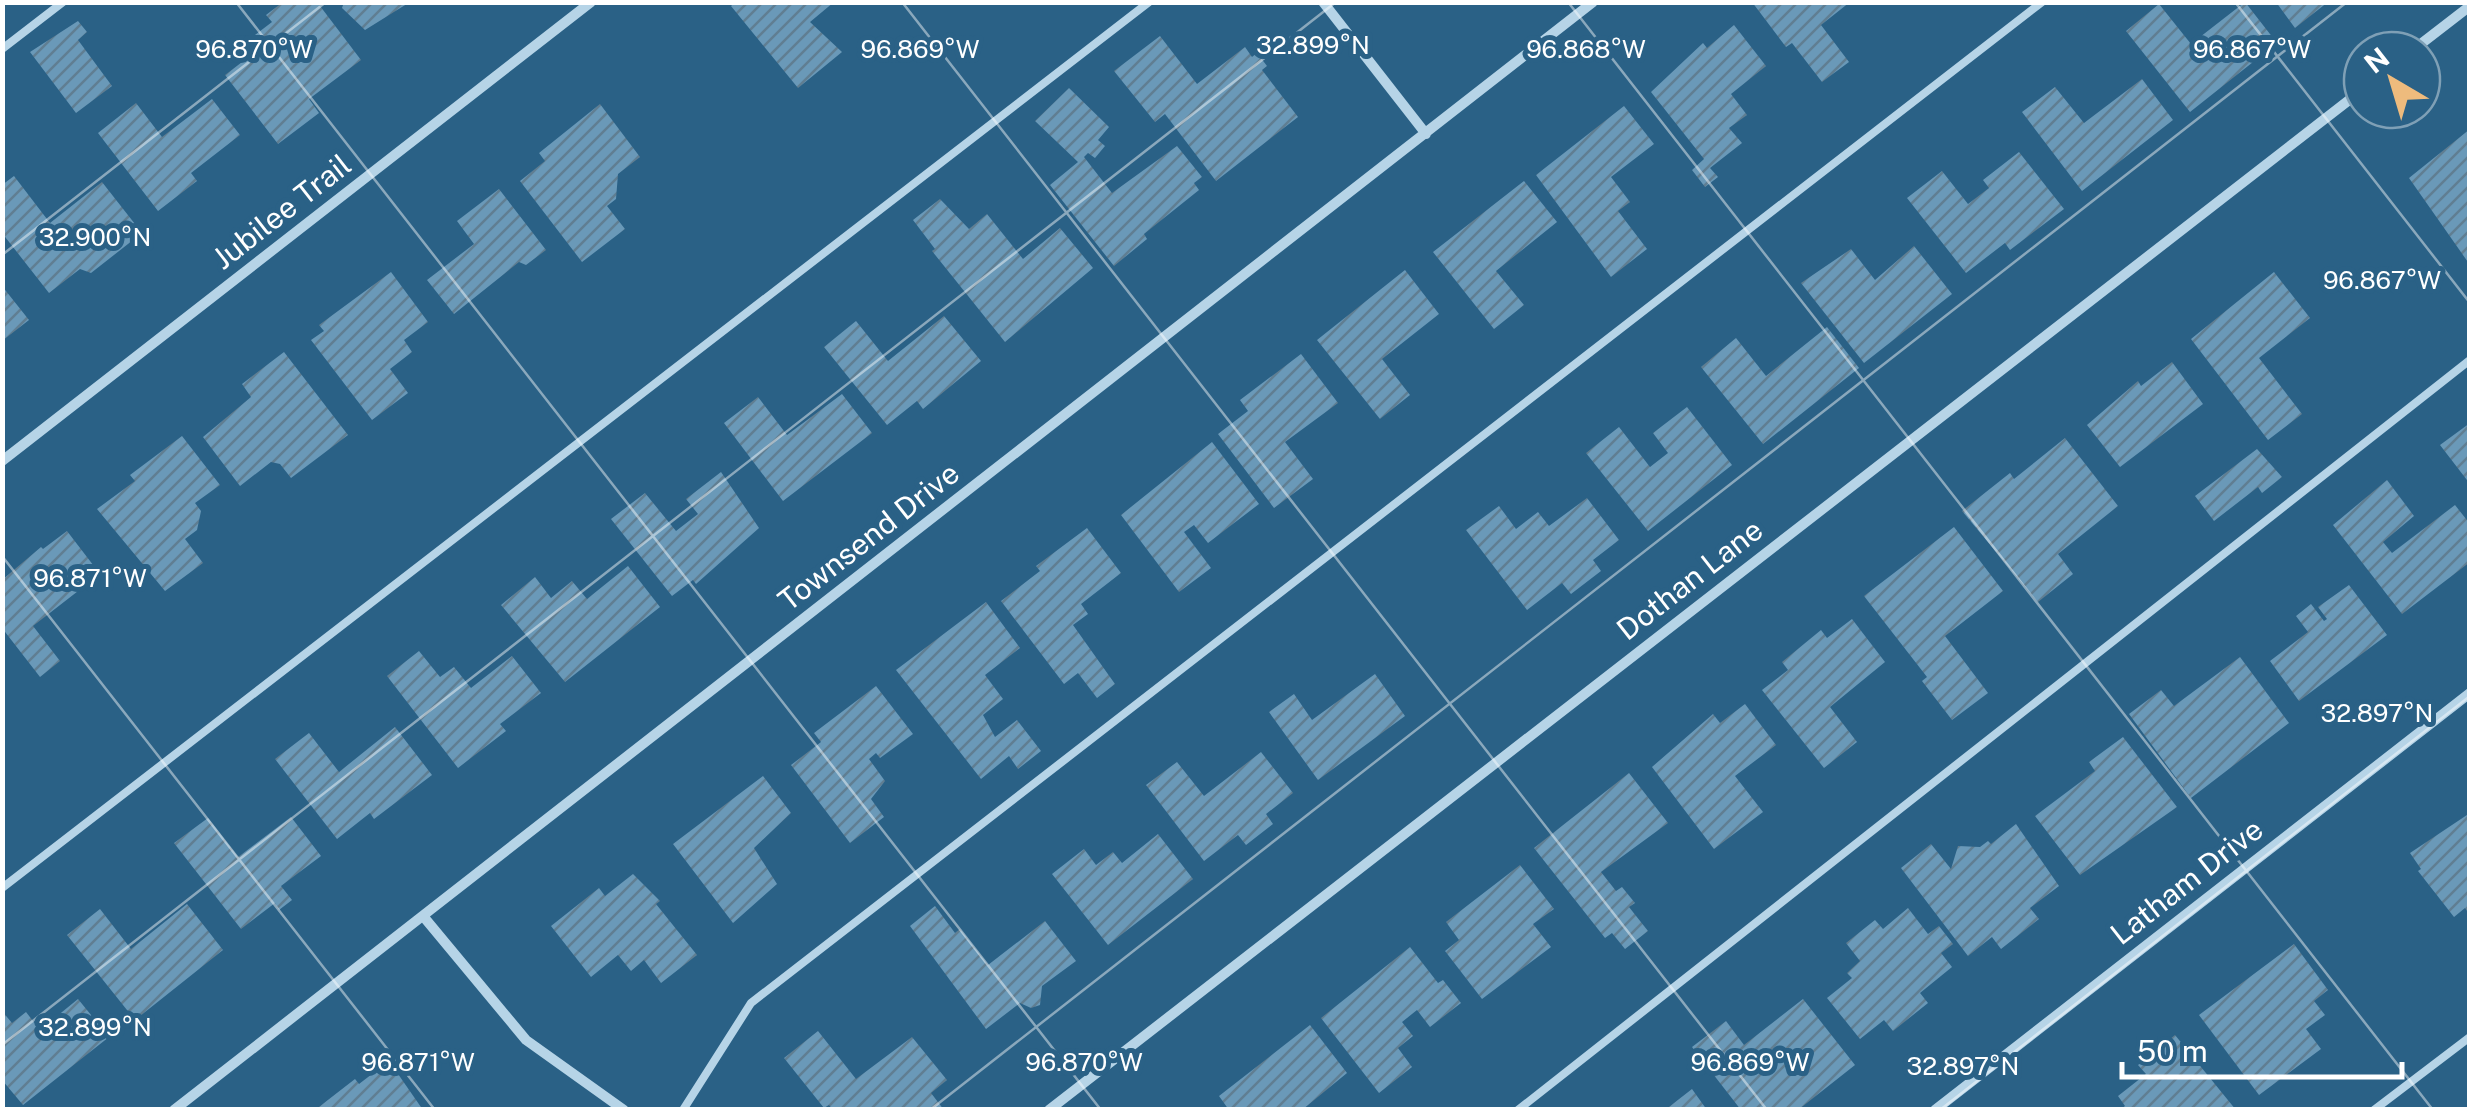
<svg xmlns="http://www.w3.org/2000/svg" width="2472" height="1112" font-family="'Public Sans',sans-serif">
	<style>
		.building { fill: url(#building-hatch) }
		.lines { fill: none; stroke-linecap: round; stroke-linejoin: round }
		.lane { stroke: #b6d4e7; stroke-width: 8 }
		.street { stroke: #b6d4e7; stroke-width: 10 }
		.ticks { fill: none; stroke: #fff; stroke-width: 2.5; stroke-opacity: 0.45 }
		.labels { text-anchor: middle; stroke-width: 10; stroke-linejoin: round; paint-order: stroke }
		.street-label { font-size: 30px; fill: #fff; stroke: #2a6186 }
		.ticks-label { font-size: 25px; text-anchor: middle; fill: #fff; stroke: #2a6186; stroke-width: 10; stroke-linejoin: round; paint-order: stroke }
	</style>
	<defs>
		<pattern id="building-hatch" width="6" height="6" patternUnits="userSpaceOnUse" patternTransform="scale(2.5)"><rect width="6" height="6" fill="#6a99b8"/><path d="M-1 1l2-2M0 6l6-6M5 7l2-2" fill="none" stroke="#607e92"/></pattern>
	</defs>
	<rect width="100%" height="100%" fill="#2a6186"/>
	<path class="building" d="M283,2H317L361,60L309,99L319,113L278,144L225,75L254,53L246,42L272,22L266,15Z
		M344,2H410L365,30L342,8Z
		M735,2H834L810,22L842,52L798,88L731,6Z
		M1752,2H1850L1821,25L1849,62L1822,82L1792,43L1786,47Z
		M2245,2L2277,43L2190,112L2126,31L2159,4L2191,44Z
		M2276,2H2328L2295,28Z
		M78,21L87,32L78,40L112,86L76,113L30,52Z
		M1734,25L1766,66L1731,94L1747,115L1729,128L1742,143L1710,168L1718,177L1705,187L1692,170L1704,159L1651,92L1703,43L1707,48Z
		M1160,36L1197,84L1245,47L1252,57L1257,53L1267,66L1262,70L1298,117L1216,181L1165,114L1155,122L1114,71Z
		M2142,79L2173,120L2082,191L2022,112L2055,87L2084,123Z
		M1069,88L1109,127L1098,140L1105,146L1095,158L1088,153L1084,157L1112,193L1177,146L1202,177L1194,183L1199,190L1144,234L1147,239L1114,266L1050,185L1078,162L1035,121Z
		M212,99L240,135L191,173L197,181L158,211L98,133L136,103L162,137Z
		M600,104L640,157L618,174L616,199L607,206L625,229L582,262L520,181L545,161L539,153Z
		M1624,106L1654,144L1611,177L1630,202L1618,211L1647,249L1611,277L1536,175Z
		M2470,129V265L2409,178Z
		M2019,152L2064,209L2010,250L2005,243L1966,273L1907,198L1942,171L1968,204L1989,188L1983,180Z
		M14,176L50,223L102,182L142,233L91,273L80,269L49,293L2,233V185Z
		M1524,181L1557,222L1496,271L1524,305L1494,329L1433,252Z
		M499,189L546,250L526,265L519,262L454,314L427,280L474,244L457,221Z
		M940,199L969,229L987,214L1023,259L1060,228L1093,268L1005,342L932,251L935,249L913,220Z
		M1914,246L1952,294L1864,363L1801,283L1851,249L1875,280Z
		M1405,270L1439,314L1382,359L1410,395L1380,419L1317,340Z
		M391,272L428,322L404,340L412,352L390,369L408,393L372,420L311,340L324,331L319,325Z
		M2274,272L2310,318L2259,358L2302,414L2268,440L2191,339Z
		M2,286L29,320L2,341Z
		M944,316L981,361L923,409L917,401L887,425L824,347L856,321L888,361Z
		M1827,327L1859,368L1763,444L1701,367L1736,338L1766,376Z
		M284,352L348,435L291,478L280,464L271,462L240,486L203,437L251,397L242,384Z
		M1301,354L1338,403L1285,442L1313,479L1274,508L1218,434L1248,411L1240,400Z
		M2172,362L2203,404L2120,467L2087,425L2138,381L2141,386Z
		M842,394L872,433L783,501L724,423L758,397L787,435Z
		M1687,407L1732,465L1648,531L1586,453L1619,427L1650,467L1668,453L1653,433Z
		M2470,423V484L2440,445Z
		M182,436L220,485L195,503L201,511L197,530L185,539L203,563L165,591L97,509L135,481L130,475Z
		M2065,438L2118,506L2058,554L2073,574L2038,602L1962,511L2010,473L2014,479Z
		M1212,442L1259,504L1208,543L1194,525L1184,532L1211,568L1179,592L1121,515Z
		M2257,449L2282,477L2262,493L2258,487L2214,521L2195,496Z
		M721,472L759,528L696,584L693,580L672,596L611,519L645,493L676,531L698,514L686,499Z
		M2387,480L2414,516L2383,542L2392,553L2455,505L2470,524V562L2402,614L2333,525Z
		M1587,498L1619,540L1593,560L1601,571L1571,594L1562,583L1527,610L1466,530L1499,506L1516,529L1538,512L1549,526Z
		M1954,527L2003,591L1945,636L1988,693L1952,720L1922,681L1927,677L1864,596Z
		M1087,528L1121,573L1081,604L1088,614L1073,625L1115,684L1097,698L1078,673L1064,684L1001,601L1040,571L1036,566Z
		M67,531L100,574L33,626L60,661L40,677L2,628V580L41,547L43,549Z
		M628,566L660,607L565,682L501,605L535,577L551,598L572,581L587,599Z
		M2349,585L2387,635L2299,701L2270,661L2308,632L2296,616L2311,604L2324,621L2327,619L2318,607Z
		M986,602L1020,648L985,675L1003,699L983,715L995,737L1017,720L1041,751L1018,769L1009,756L981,779L896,670Z
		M1852,619L1885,662L1830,707L1857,742L1824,768L1762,690L1788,670L1782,662L1821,630L1827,638Z
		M419,651L440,677L454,667L471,688L512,656L541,693L500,724L506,731L458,768L387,676Z
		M2240,657L2289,723L2191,798L2129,714L2161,690L2174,706Z
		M1375,674L1405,716L1318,780L1269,712L1294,694L1312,720Z
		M876,686L913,734L880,758L876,753L869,759L885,781L871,799L884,817L850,843L791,765L821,742L814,733Z
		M1745,704L1776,745L1735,776L1763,812L1714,849L1652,767L1713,714L1720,723Z
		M395,727L432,775L374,819L370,813L337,839L275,759L309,733L339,772Z
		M2123,737L2177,807L2080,875L2035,816L2095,771L2089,762Z
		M1261,752L1293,793L1266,814L1273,824L1246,845L1238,835L1204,861L1146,785L1177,762L1204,796Z
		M1629,773L1668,823L1601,872L1616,891L1622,887L1635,903L1629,907L1648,931L1625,949L1612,933L1605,938L1534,848Z
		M763,776L791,813L754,848L777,884L733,923L673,844Z
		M2470,813V915L2465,908L2454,917L2418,871L2421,869L2410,853Z
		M291,817L321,856L281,886L292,900L279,910L275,903L241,929L174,843L208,818L238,857Z
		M2016,824L2059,886L2030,908L2039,919L2001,949L1992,937L1968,956L1901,868L1931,844L1951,869L1958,846L1980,847L1988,841L1991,844Z
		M1158,834L1193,879L1108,945L1052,874L1084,849L1096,865L1113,852L1122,863Z
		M1520,865L1554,909L1533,924L1551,947L1482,999L1445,951L1459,940L1446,922Z
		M633,874L660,901L656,904L697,955L661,983L644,960L631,971L618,955L591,977L551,926L599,888L605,896Z
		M187,904L223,950L135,1020L67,935L100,909L131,949Z
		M935,906L955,933L960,929L988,965L1045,921L1076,961L1042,986L1040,1005L1031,1008L1020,1003L986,1029L910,926Z
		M1908,908L1928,934L1939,926L1953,944L1941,953L1952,967L1920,993L1928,1003L1893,1031L1884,1020L1860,1039L1827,998L1852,978L1847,973L1860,961L1846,943L1875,920L1883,929Z
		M2294,944L2328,990L2314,1001L2325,1015L2306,1029L2321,1049L2259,1095L2199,1015Z
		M1410,947L1438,983L1443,980L1461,1003L1430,1027L1417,1010L1402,1022L1413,1036L1398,1048L1412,1067L1379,1093L1321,1018Z
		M78,999L109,1037L23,1105L2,1080V1011L12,1023L26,1012L40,1030Z
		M1803,999L1855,1065L1798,1110H1741L1692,1047L1726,1021L1744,1045Z
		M1310,1025L1347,1073L1302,1110H1229L1219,1096Z
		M818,1031L856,1079L912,1037L947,1080L931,1093L944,1110H833L829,1105L824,1108L784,1058Z
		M2175,1035L2236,1110H2120L2125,1106L2118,1096L2146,1074L2138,1065Z
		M389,1061L423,1110H315L355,1079L359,1084Z
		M1692,1089L1707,1110H1665Z"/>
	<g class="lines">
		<path class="lane" d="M2,49L63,2
			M2,888L1149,2
			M683,1110L751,1003L2042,2
			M1518,1110L2470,360
			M2374,1110L2470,1037"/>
		<path class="street" d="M1323,2L1426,134
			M2413,50L2470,6
			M2,461L591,2
			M423,916L526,1040L624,1110
			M174,1110L1593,2
			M1049,1110L2362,90
			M1935,1110L2470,693"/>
	</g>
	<path class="ticks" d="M236,2L1101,1110M902,2L1767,1110M1568,2L2433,1110M2235,2L2470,303M2,255L326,2M2,556L435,1110M2,1045L1336,2M930,1110L2347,2M1940,1110L2470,696"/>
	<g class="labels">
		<g class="street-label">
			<text transform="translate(282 212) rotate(-38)" y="10">Jubilee Trail</text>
			<text transform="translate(869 537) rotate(-38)" y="10">Townsend Drive</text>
			<text transform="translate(1690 580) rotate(-38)" y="10">Dothan Lane</text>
			<text transform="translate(2187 882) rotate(-38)" y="10">Latham Drive</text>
		</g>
	</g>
	<g class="ticks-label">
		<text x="1313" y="54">32.899°N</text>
		<text x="2252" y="58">96.867°W</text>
		<text x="254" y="58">96.870°W</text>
		<text x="920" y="58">96.869°W</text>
		<text x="1586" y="58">96.868°W</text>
		<text x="95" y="246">32.900°N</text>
		<text x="2382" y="289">96.867°W</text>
		<text x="90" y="587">96.871°W</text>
		<text x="2377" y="722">32.897°N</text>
		<text x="95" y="1036">32.899°N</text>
		<text x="418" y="1071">96.871°W</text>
		<text x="1084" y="1071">96.870°W</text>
		<text x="1750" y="1071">96.869°W</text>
		<text x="1963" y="1075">32.897°N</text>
	</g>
	<rect width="2472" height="1112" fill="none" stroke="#ffffff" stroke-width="10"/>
	<g transform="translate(2392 80) rotate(322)"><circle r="48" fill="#2a6186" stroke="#7fa0b6" stroke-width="2.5"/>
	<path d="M0-8L18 38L0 25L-18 38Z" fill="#eebb7d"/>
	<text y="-15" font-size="28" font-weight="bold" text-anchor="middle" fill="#ffffff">N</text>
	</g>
	<path d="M2122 1062v15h280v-15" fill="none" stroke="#ffffff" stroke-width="5"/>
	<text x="2137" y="1062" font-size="30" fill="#ffffff" stroke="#2a6186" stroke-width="8" paint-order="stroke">50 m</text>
</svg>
